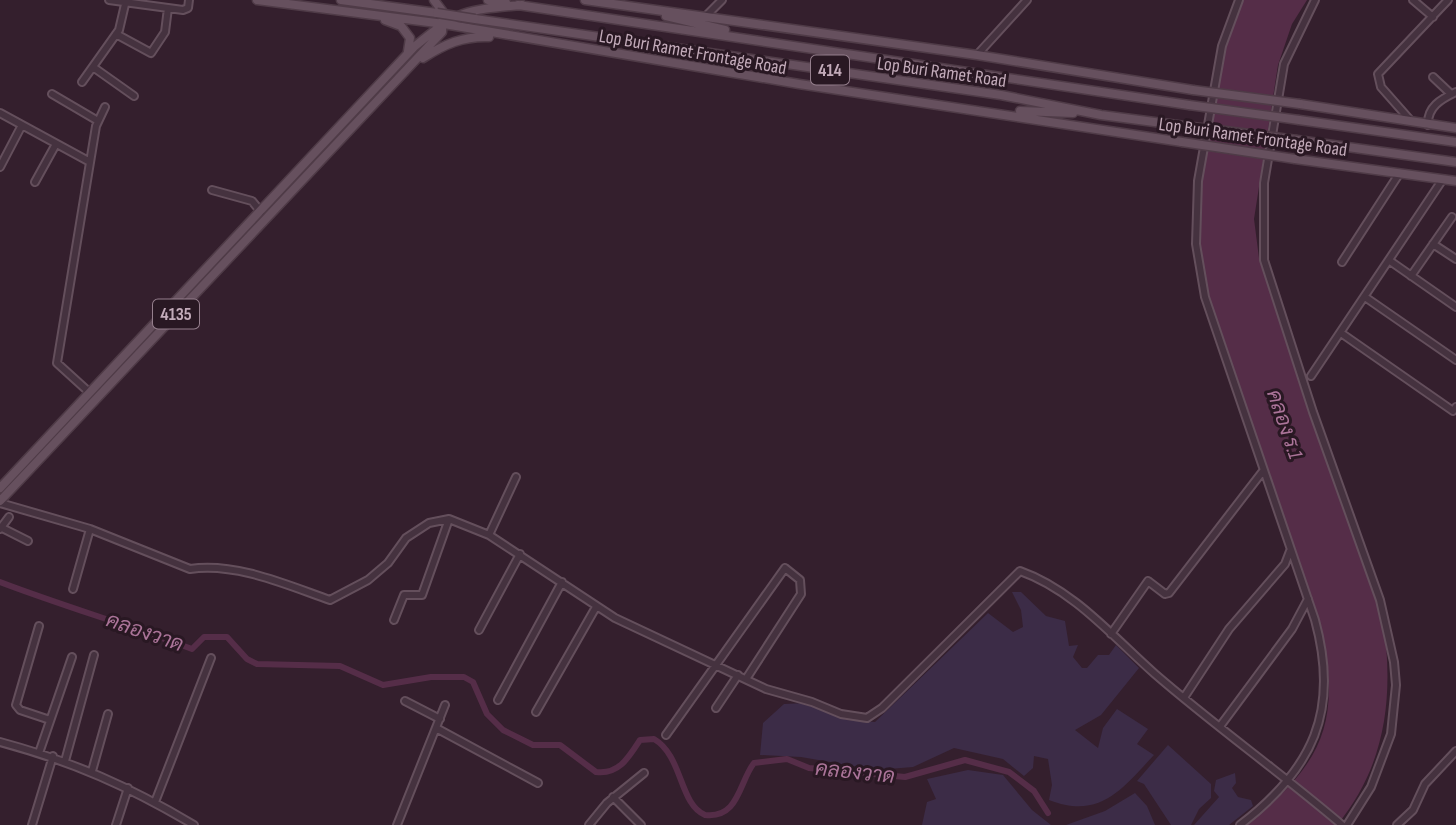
<svg xmlns="http://www.w3.org/2000/svg" width="1456" height="825" font-family="'Sofia Sans Condensed',Sarabun,sans-serif">
	<style>
		.green { fill: #3c2c47 }
		.water { fill: #552d48 }
		.lines { fill: none; stroke-linecap: round; stroke-linejoin: round }
		.canal { stroke: #552d48; stroke-width: 6 }
		.minor-casing { stroke: #644f5c; stroke-width: 10 }
		.major-casing { stroke: #4f3b47; stroke-width: 11 }
		.minor { stroke: #45323f; stroke-width: 6 }
		.major { stroke: #66505e; stroke-width: 8 }
		.major-bridge-casing { stroke: #4f3b47; stroke-width: 11; stroke-linecap: butt }
		.major-bridge { stroke: #66505e; stroke-width: 8 }
		.labels { text-anchor: middle; stroke-width: 6; stroke-linejoin: round; paint-order: stroke }
		.shield { fill: #291823; stroke: #957f8d; stroke-width: 2 }
		.shield-label { font-size: 18px; font-weight: bold; fill: #c3abba }
		.street-label { font-size: 19px; fill: #c3abba; stroke: #291823 }
		.water-label { font-size: 21px; font-style: italic; fill: #ab7499; stroke: #291823 }
	</style>
	<rect width="100%" height="100%" fill="#341f2d"/>
	<path class="green" d="M1012,592H1021L1046,616L1065,621L1069,646L1078,645L1073,657L1082,668H1087L1098,655H1109L1116,645L1139,668L1101,715L1075,730L1098,748L1103,728L1117,709L1148,729L1137,744L1154,755C1122,789 1100,820 1049,800L1052,785L1048,759L1034,756L1033,768L1024,776L1003,759L954,748L913,767L876,770L801,757L760,755L763,723L784,704L807,703L847,720L875,722L988,613L1013,632L1023,627L1021,610Z
		M1168,745L1211,784V798L1199,809L1191,825H1171L1144,784L1137,781Z
		M968,770L1003,775L1032,810L1051,825H922L927,802L936,799L927,779Z
		M1235,773L1236,783L1232,788L1238,797L1251,800L1253,806L1229,825H1194L1219,797L1214,791L1216,780Z
		M1135,793L1147,806L1155,825H1066L1105,811Z"/>
	<path class="water" d="M1241,0H1307L1292,24L1278,65L1254,219L1259,258L1383,619C1394,695 1387,764 1337,825H1247C1322,763 1342,725 1321,627L1207,294C1204,276 1199,258 1198,241C1195,163 1214,72 1241,0Z"/>
	<g class="lines">
		<path class="canal" d="M0,582C63,606 128,625 192,649L204,637H227L247,659L257,664L340,666L383,685L431,677H464L473,682L487,714L503,730L533,745H560L596,772C619,775 629,757 640,740L654,739C683,756 679,804 705,815C739,819 739,782 754,763L787,759L809,768L905,777L965,760L1009,772L1034,791L1048,813"/>
		<g class="minor-casing">
			<path id="minor" d="M109,0L183,10L188,8L189,0
				M1239,0L1222,46L1198,181L1196,244L1205,297L1315,620C1340,711 1313,769 1240,825
				M1315,0L1284,64L1264,183V260L1313,412L1380,600L1394,662L1396,685L1391,734L1371,787L1347,825
				M1413,0L1433,17
				M706,16L722,0
				M116,34L151,53L165,32L168,8
				M977,55L1027,0
				M93,67L134,96
				M1433,77L1451,94
				M82,82L119,30L126,0
				M52,94L98,121
				M0,113L90,162
				M1411,121L1381,87L1378,74L1448,0
				M1428,125C1427,107 1441,99 1456,92
				M0,167L22,125
				M35,182L56,144
				M212,190L252,201L261,212
				M1433,244L1456,259
				M1390,261L1456,307
				M1342,262L1399,174
				M1411,276L1452,217
				M1365,297L1456,360
				M1341,333L1453,411L1456,407
				M1311,376L1443,179
				M90,393L57,363L96,126L105,107
				M0,503L90,529L190,569C236,562 287,585 330,600L368,580L388,563L406,538L429,523L449,519L489,535L615,618L766,689L812,702L841,714L867,718L882,708L1020,571C1074,590 1113,637 1155,674C1215,726 1281,773 1342,825
				M0,527L28,541
				M0,529L9,517
				M489,535L516,477
				M73,589L90,529
				M394,620L404,595H422L449,519
				M39,626L16,705L20,710L50,720
				M479,630L520,554
				M1111,634L1148,581L1165,594L1169,593L1263,471
				M1185,696L1229,629L1285,564L1290,551
				M498,700L562,582
				M405,701L440,719
				M716,708L738,675
				M536,712L596,607
				M1221,725L1292,629L1308,599
				M436,728L538,783
				M666,735L785,568L800,580L801,594L746,679
				M0,742C74,762 128,786 194,825
				M39,753L72,657
				M65,761L94,655
				M92,771L108,714
				M613,797L641,825
				M155,802L211,658
				M32,825L53,756
				M116,825L128,788
				M397,825L445,705
				M589,825L607,803L644,773
				M1397,825L1413,810L1425,784L1456,751"/>
		</g>
		<g class="major-casing">
			<path id="major" d="M257,0L444,24L799,84L1182,142
				M341,0L437,13
				M488,0L506,3
				M585,0L977,55L1193,90
				M518,5L1189,105
				M666,16L725,30
				M475,19L1001,95L1101,115L1185,126
				M385,20L401,26L410,38L408,51
				M423,58C445,44 463,36 489,37
				M1300,104L1456,128
				M1020,111L1073,113
				M1299,120L1456,142
				M1297,140L1456,162
				M1295,159L1456,181
				M0,488L414,47C459,10 465,10 522,5
				M0,501L442,32L443,12L434,0"/>
		</g>
		<use href="#minor" class="minor"/>
		<use href="#major" class="major"/>
		<g class="major-bridge-casing">
			<path id="major-bridge" d="M437,13L475,19
				M1193,90L1300,104
				M1189,105L1299,120
				M1185,126L1297,140
				M1182,142L1295,159"/>
		</g>
		<use href="#major-bridge" class="major-bridge"/>
	</g>
	<g class="labels">
		<g class="shield">
			<rect x="811" y="55.5" width="38" height="29" rx="5"/>
			<rect x="153" y="299.5" width="46" height="29" rx="5"/>
		</g>
		<g class="shield-label">
			<text x="830" y="76">414</text>
			<text x="176" y="320">4135</text>
		</g>
		<g class="street-label">
			<text transform="translate(693 51) rotate(10)" y="7">Lop Buri Ramet Frontage Road</text>
			<text transform="translate(942 71) rotate(8)" y="7">Lop Buri Ramet Road</text>
			<text transform="translate(1253 136) rotate(8)" y="7">Lop Buri Ramet Frontage Road</text>
		</g>
		<g class="water-label">
			<text transform="translate(1285 424) rotate(71)" y="7">คลอง ร.1</text>
			<text transform="translate(145 632) rotate(19)" y="7">คลองวาด</text>
			<text transform="translate(855 772) rotate(6)" y="7">คลองวาด</text>
		</g>
	</g>
</svg>
